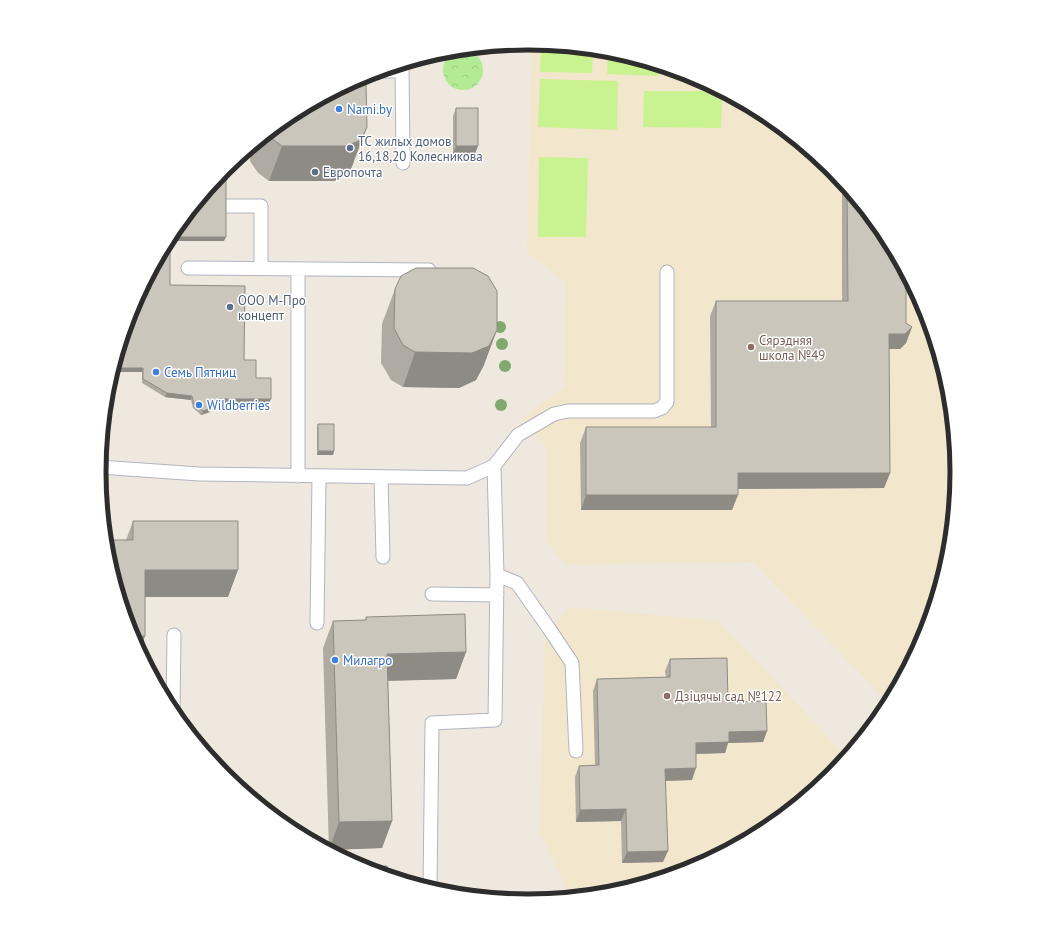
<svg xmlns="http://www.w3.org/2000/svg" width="1056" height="944" font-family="'PT Sans',sans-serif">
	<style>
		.education { fill: #f2e6cc }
		.park { fill: url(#park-crowns) }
		.pitch { fill: #c9f390 }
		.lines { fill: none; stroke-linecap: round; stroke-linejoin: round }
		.service-casing { stroke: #b2b4c1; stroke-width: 15 }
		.service { stroke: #fff; stroke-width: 13 }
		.tree { fill: #81a86e }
		.wall { fill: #afaaa2 }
		.shaded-wall { fill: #8e8b84 }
		.building { fill: #cbc6bc; stroke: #8e8b84 }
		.shop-dot { fill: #3f7fe0; stroke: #fff; stroke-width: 1.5 }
		.service-dot { fill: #5c6f8a; stroke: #fff; stroke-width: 1.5 }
		.education-dot { fill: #8d6e63; stroke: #fff; stroke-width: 1.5 }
		.labels { text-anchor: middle; stroke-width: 3; stroke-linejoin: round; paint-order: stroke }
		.shop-label { font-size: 13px; fill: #366cbe; stroke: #fff; text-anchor: start }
		.service-label { font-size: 13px; fill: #4e5e75; stroke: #fff; text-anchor: start }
		.education-label { font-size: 13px; fill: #785e54; stroke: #fff; text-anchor: start }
		.rim { fill: none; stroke: #2d2d2d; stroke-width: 5 }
	</style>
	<defs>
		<pattern id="park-crowns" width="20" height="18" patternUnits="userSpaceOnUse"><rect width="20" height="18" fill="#b3eb95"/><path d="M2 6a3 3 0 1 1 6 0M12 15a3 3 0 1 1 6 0" fill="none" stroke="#9aca81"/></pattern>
	</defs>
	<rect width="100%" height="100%" fill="#efe8de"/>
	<path class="education" d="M532,43L612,51L692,76L767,115L832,169L885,234L924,308L949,389L957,472L949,556L924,636L889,703L752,562L566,565L547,542V448L523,419L565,386L566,282L527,253Z
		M569,607L719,621L847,757L831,776L766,829L692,868L611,893L571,897L540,833L545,635Z"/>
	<path class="park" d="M443 70a20 20 0 1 1 40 0a20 20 0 1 1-40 0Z"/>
	<path class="pitch" d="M541,44L593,49L592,73L540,72Z
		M608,51L659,65L658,76L607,74Z
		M540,79L618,81L617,130L538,127Z
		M644,91H722L721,128L643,127Z
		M539,157L588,158L586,237H538Z"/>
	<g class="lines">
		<g class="service-casing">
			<path id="service" d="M402,64L403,163
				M380,71H402
				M225,206H261V269
				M188,268L429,270
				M298,269V476
				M99,467L199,474L467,478L494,466L518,435L554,414L568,411H654L662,408L667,402V272
				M381,478L383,557
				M497,575L517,583L550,630L572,663L576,751
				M432,594L497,595
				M317,623L319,477
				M173,712L174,635
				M430,888L432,723L495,720L497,575L494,466"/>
		</g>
		<use href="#service" class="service"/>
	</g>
	<g class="tree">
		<circle cx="500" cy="327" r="6"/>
		<circle cx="502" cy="344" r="6"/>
		<circle cx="505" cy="366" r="6"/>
		<circle cx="501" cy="405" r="6"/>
	</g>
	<path class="wall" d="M456,108L475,154H453V116Z
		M290,115L354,162L349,174L334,181H269L258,173L250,161L251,147Z
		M844,184L885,234L906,323L912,327L906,343L900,349H889L890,473L884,488L738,489L732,510H581L580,443L586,427H711L710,316L716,301H842V189Z
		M171,233L224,241H170V285L244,360L256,378L269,403H216L210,412L201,415L193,408L191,400L165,397L142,383V372H116V359L132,308Z
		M395,289L484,365L476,380L459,388L403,387L391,380L381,363L382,324Z
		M318,424L334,451L333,455H317V428Z
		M133,521L228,597H145V636L139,651L132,636L126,540Z
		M366,617L466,652L456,679L388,681L392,821L382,848L329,850L323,648L333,621L365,620Z
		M670,659L767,731L763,742L728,743L725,753L696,754L692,780L666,781L663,862L622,863L621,821L576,822L575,777L579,766L595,765L593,691L597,679L666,677L665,671Z"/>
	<path class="shaded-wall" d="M367,127L349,174L334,181H269L282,146Z
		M456,146H478L475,154H453Z
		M170,237H226L224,241H169Z
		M912,327L906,343L900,349H884L889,334Z
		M497,330L484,365L476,380L459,388L403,387L415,352Z
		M117,368H143L142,372H116Z
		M167,393L192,396L191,400L165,397Z
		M218,399H271L269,403H216L210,412L201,415L203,411Z
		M318,451H334L333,455H317Z
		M738,473H890L884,488L732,489Z
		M586,495H738L732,510H581Z
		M145,570H238L228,597H135Z
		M131,636H145L139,651Z
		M466,652L456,679L377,681L387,654Z
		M767,731L763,742L728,743L725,753L691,754L696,743L729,732Z
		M696,768L692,780L661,781L665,769Z
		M626,809L621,821L576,822L580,810Z
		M392,821L382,848L329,850L339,822Z
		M668,851L663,862L622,863L627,852Z"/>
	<path class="building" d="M363,76L366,84L367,127L361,140L346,146H282L271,138L268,133L290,115Z
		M456,108H478V146H456Z
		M224,170H226V237H170V285L245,286L244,360H256V378H271V399H218L211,408L203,411L194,404L192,396L167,393L143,379V368H117L118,354L132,308L171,233Z
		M847,188L885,234L906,274V323L912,327L905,334H889L890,473H738V495H586V427H716V301H848Z
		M416,268H473L488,276L497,291V330L489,346L472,353L415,352L403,345L394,328L395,289L401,276Z
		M318,424H334V451H318Z
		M133,521H238V570H145V636H131L107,555L106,540H133Z
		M465,614L466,652L387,654L392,821L339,822L333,621L366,620V617Z
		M727,658L728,702L766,701L767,731L729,732V742L696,743V768L665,769L668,851L627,852L626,809L580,810L579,766L599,765L597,679L670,677V659Z
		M387,866L388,876L361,867Z"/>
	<g class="shop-dot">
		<circle cx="339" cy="109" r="4"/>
		<circle cx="156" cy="372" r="4"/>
		<circle cx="199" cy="405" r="4"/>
		<circle cx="335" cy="660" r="4"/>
	</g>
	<g class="service-dot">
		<circle cx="350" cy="148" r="4"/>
		<circle cx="315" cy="172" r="4"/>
		<circle cx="230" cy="307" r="4"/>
	</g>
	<g class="education-dot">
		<circle cx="751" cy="347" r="4"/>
		<circle cx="667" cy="696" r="4"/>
	</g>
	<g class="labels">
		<g class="shop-label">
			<text x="347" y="114">Nami.by</text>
			<text x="164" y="377">Семь Пятниц</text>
			<text x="207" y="410">Wildberries</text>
			<text x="343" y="665">Милагро</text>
		</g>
		<g class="service-label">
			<text x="358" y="146">ТС жилых домов<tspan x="358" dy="15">16,18,20 Колесникова</tspan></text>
			<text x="323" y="177">Европочта</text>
			<text x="238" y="305">ООО М-Про<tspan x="238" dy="15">концепт</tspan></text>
		</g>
		<g class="education-label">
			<text x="759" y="345">Сярэдняя<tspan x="759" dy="15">школа №49</tspan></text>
			<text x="675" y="701">Дзіцячы сад №122</text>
		</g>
	</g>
	<path d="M0 0H1056V944H0ZM106 472a422 422 0 1 1 844 0a422 422 0 1 1-844 0Z" fill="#fff" fill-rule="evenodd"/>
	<path class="rim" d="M106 472a422 422 0 1 1 844 0a422 422 0 1 1-844 0Z"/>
</svg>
